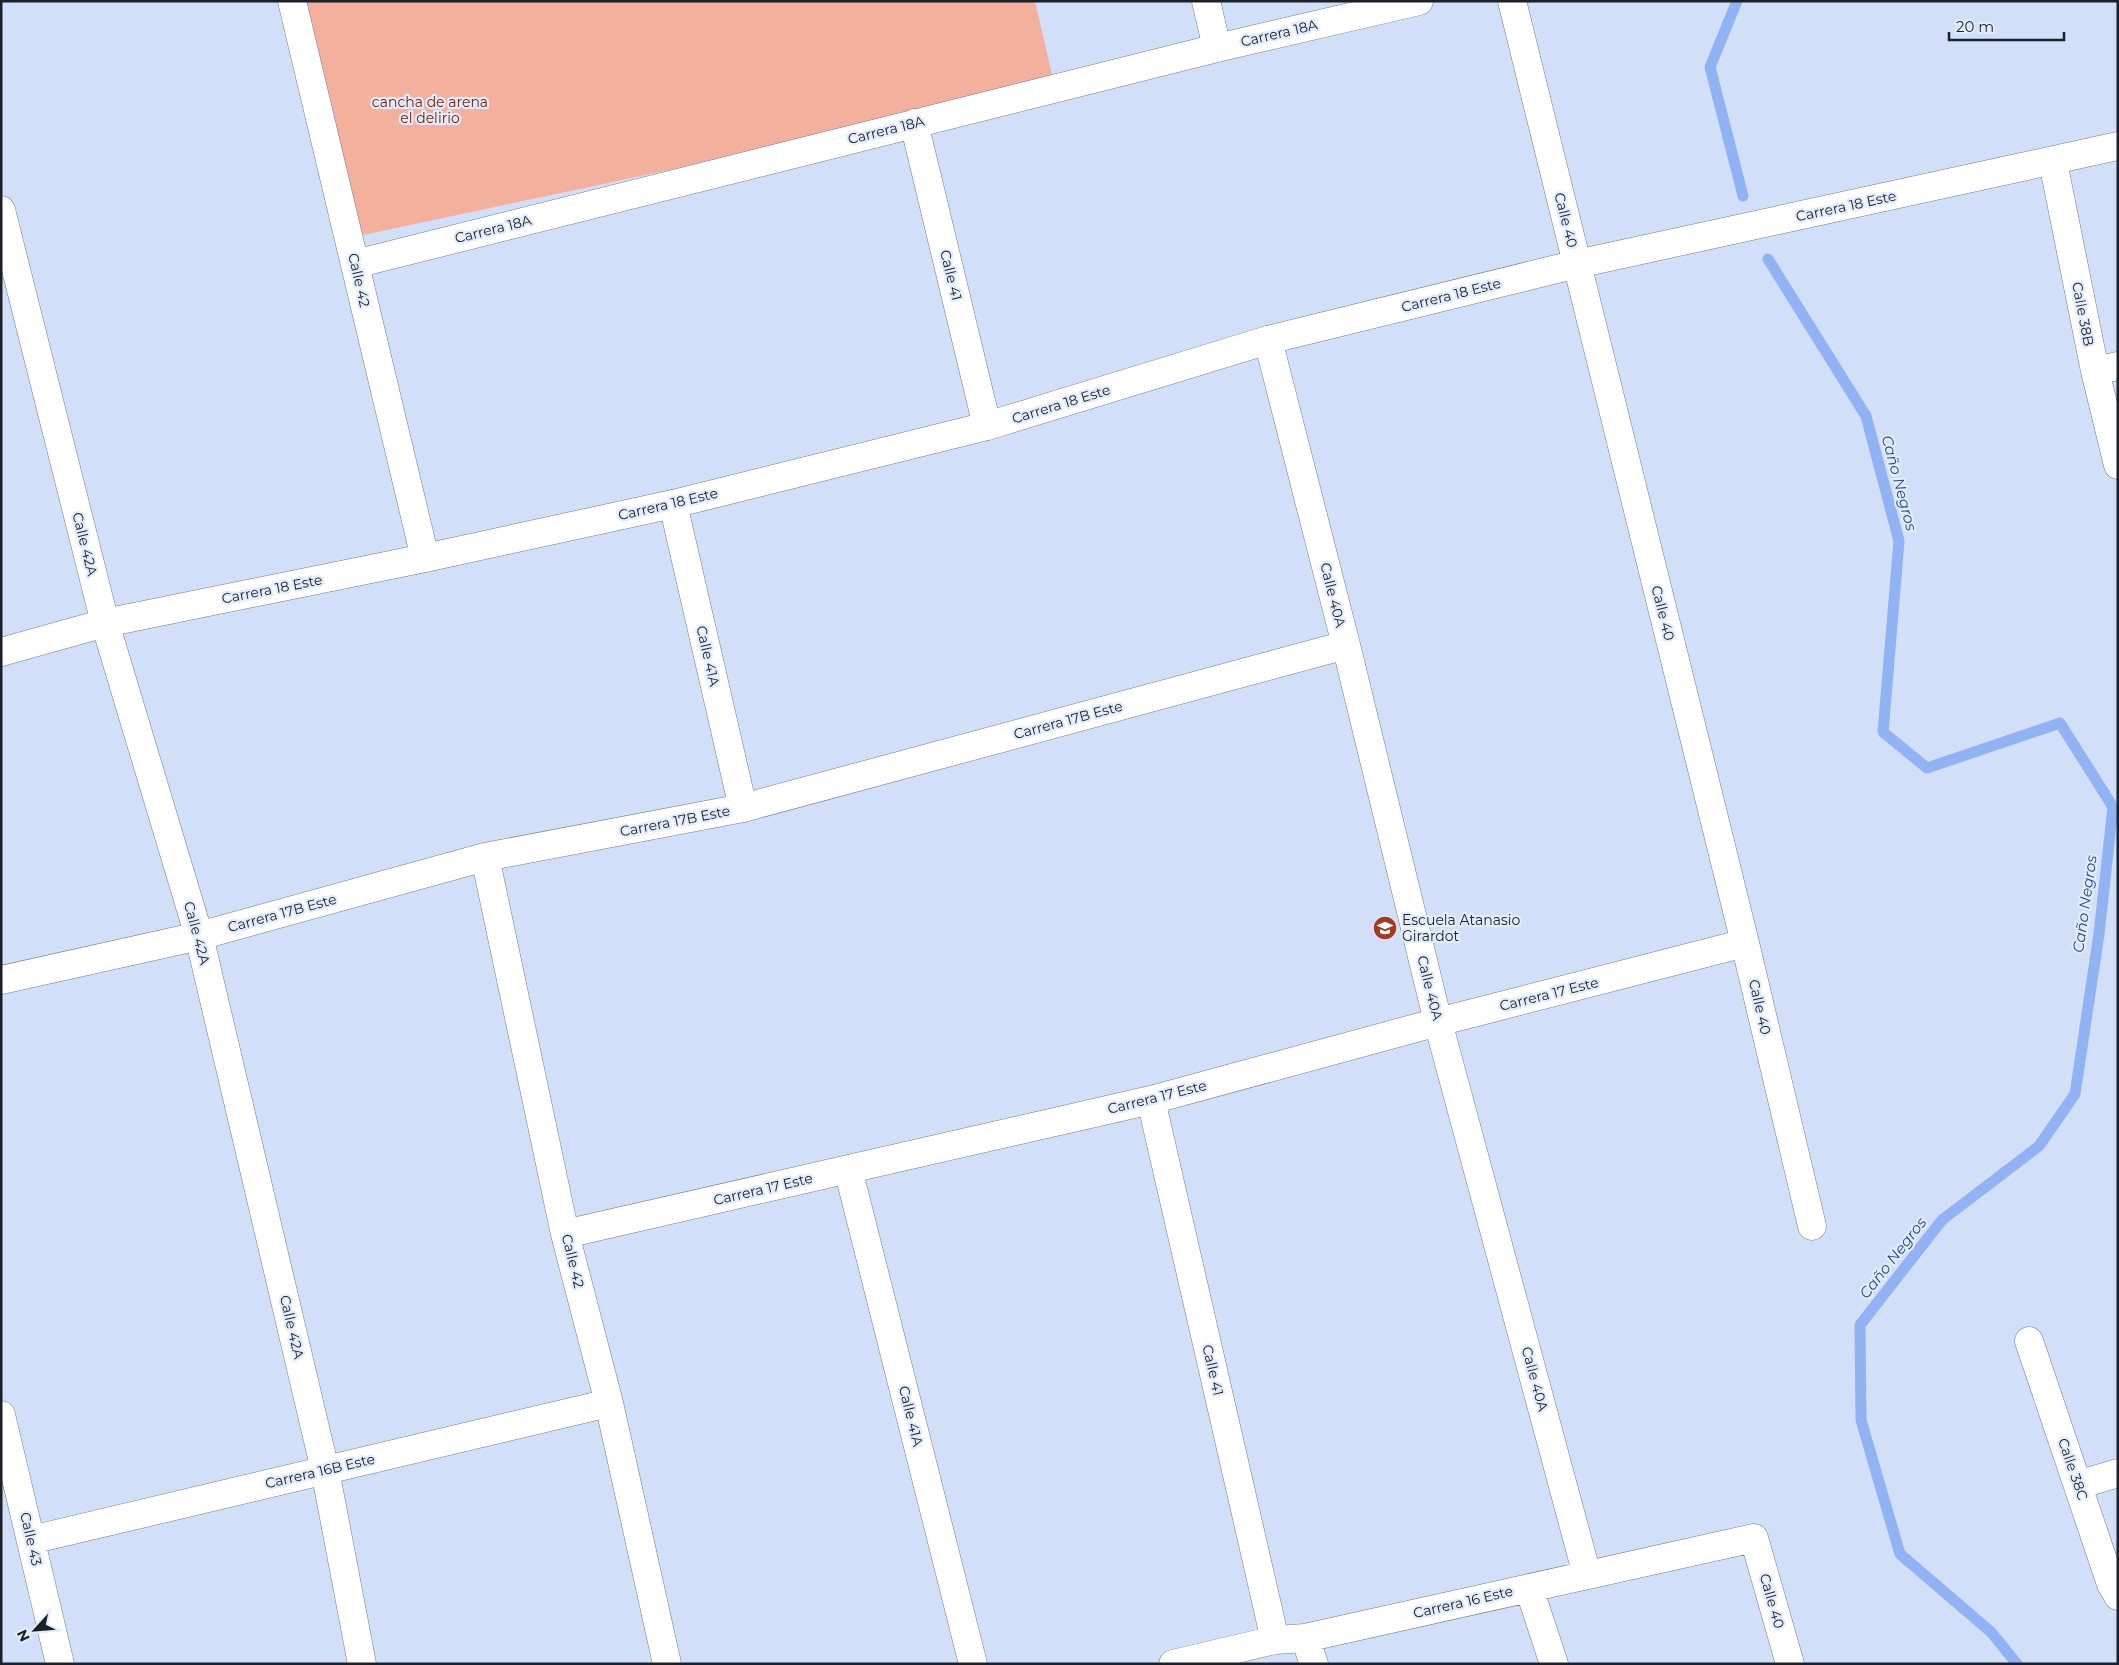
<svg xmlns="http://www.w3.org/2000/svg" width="2119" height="1665" font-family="Montserrat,sans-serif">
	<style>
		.park { fill: #f3b09d }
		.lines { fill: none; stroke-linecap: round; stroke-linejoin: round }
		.stream { stroke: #91b2f3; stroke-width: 11 }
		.street-casing { stroke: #717d95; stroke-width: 29 }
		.secondary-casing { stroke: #717d95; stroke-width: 29 }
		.street { stroke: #fff; stroke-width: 28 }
		.secondary { stroke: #fff; stroke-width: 28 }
		.labels { text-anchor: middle; stroke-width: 4.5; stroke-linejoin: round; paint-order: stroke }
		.street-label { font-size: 14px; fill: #1b2029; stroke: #e3ecfc }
		.park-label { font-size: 14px; fill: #721d01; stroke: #e3ecfc }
		.poi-label { font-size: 14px; fill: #1b2029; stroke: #e3ecfc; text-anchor: start }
		.water-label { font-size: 15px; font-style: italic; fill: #2047a3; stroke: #e3ecfc }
	</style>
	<rect width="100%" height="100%" fill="#d1dff9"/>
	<path class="park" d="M292,1H1035L1055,88L349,238Z"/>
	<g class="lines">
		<path class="stream" d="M1737,1L1710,67L1743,196
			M1768,259L1866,416L1899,541L1883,732L1927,768L2060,723L2113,807L2099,934L2075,1094L2039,1146L1942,1220L1860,1325L1861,1420L1900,1554L1991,1632L2017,1664"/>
		<g class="street-casing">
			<path id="street" d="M292,1L425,558
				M1206,1L1217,48
				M1512,1L1745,943L1812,1226
				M914,123L987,426
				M2053,162L2095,371L2118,465
				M1,210L105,623L199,936L325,1470L362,1664
				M355,264L1217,48L1419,1
				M1268,340L1346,645L1438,1022L1587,1575
				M2095,371L2118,366
				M673,504L743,808
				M485,857L565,1234L609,1403L667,1664
				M1,980L199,936L485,857L743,808L1346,645
				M1151,1100L1275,1640
				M848,1169L973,1664
				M565,1234L1151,1100L1438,1022L1745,943
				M2029,1341L2111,1584L2118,1596
				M1,1415L60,1664
				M2078,1485L2118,1473
				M31,1540L609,1403
				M1529,1588L1554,1664
				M1305,1638L1314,1664
				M1173,1664L1275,1640L1305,1638L1754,1538L1790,1664"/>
		</g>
		<g class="secondary-casing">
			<path id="secondary" d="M1,652L105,623L425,558L673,504L987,426L1268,340L1577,264L2118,146"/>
		</g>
		<use href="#street" class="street"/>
		<use href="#secondary" class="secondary"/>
	</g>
	<defs>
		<g id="school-disc" transform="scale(1.25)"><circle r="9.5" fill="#a33b1d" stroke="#e3ecfc"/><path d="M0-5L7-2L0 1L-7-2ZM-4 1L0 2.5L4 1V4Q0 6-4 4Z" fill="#fff"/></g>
	</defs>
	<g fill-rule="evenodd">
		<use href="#school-disc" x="1385" y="928"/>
	</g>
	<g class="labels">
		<g class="street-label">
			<text transform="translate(1279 33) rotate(-13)" y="5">Carrera 18A</text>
			<text transform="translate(886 130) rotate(-14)" y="5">Carrera 18A</text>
			<text transform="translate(1846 206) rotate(-12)" y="5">Carrera 18 Este</text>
			<text transform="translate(1566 220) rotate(76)" y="5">Calle 40</text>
			<text transform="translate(493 229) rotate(-14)" y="5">Carrera 18A</text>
			<text transform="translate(951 275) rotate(76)" y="5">Calle 41</text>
			<text transform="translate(359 280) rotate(77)" y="5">Calle 42</text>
			<text transform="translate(1451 295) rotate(-14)" y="5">Carrera 18 Este</text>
			<text transform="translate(2083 314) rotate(79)" y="5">Calle 38B</text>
			<text transform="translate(1061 404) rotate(-17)" y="5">Carrera 18 Este</text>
			<text transform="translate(668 504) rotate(-13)" y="5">Carrera 18 Este</text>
			<text transform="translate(85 544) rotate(76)" y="5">Calle 42A</text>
			<text transform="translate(272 589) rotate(-11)" y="5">Carrera 18 Este</text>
			<text transform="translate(1333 595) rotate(76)" y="5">Calle 40A</text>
			<text transform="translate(1663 613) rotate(76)" y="5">Calle 40</text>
			<text transform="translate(708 656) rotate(77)" y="5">Calle 41A</text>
			<text transform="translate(1068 720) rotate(-15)" y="5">Carrera 17B Este</text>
			<text transform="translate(675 821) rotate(-11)" y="5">Carrera 17B Este</text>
			<text transform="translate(282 913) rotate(-15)" y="5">Carrera 17B Este</text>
			<text transform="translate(197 933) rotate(75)" y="5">Calle 42A</text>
			<text transform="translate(1430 988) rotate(76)" y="5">Calle 40A</text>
			<text transform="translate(1549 994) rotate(-14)" y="5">Carrera 17 Este</text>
			<text transform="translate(1760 1007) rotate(77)" y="5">Calle 40</text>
			<text transform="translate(1157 1097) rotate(-14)" y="5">Carrera 17 Este</text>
			<text transform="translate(763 1189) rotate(-13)" y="5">Carrera 17 Este</text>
			<text transform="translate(573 1261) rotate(76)" y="5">Calle 42</text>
			<text transform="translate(292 1327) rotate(77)" y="5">Calle 42A</text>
			<text transform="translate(1213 1370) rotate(77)" y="5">Calle 41</text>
			<text transform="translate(1535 1379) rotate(75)" y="5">Calle 40A</text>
			<text transform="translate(911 1416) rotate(76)" y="5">Calle 41A</text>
			<text transform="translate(2073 1469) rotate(71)" y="5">Calle 38C</text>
			<text transform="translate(320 1471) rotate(-13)" y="5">Carrera 16B Este</text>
			<text transform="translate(31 1539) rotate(77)" y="5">Calle 43</text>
			<text transform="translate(1772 1601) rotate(74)" y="5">Calle 40</text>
			<text transform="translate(1463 1602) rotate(-13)" y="5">Carrera 16 Este</text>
		</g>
		<g class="park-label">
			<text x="430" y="107">cancha de arena<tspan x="430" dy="16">el delirio</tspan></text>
		</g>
		<g class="poi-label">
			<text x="1402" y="925">Escuela Atanasio<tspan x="1402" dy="16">Girardot</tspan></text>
		</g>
		<g class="water-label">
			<text transform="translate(1899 483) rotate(75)" y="5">Caño Negros</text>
			<text transform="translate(2085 904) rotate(-82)" y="5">Caño Negros</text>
			<text transform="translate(1893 1258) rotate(-52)" y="5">Caño Negros</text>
		</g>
	</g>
	<rect width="2119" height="1665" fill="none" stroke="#1b2029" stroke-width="5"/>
	<g transform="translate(35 1630) rotate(244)" stroke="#e3ecfc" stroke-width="4" paint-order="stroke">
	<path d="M0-4L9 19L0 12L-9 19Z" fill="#1b2029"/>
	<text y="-8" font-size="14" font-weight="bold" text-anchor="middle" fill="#1b2029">N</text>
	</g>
	<path d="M1949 32v8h115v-8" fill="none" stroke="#1b2029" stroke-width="2.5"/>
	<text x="1956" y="32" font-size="15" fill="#1b2029" stroke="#e3ecfc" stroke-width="4" paint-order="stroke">20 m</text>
</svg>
